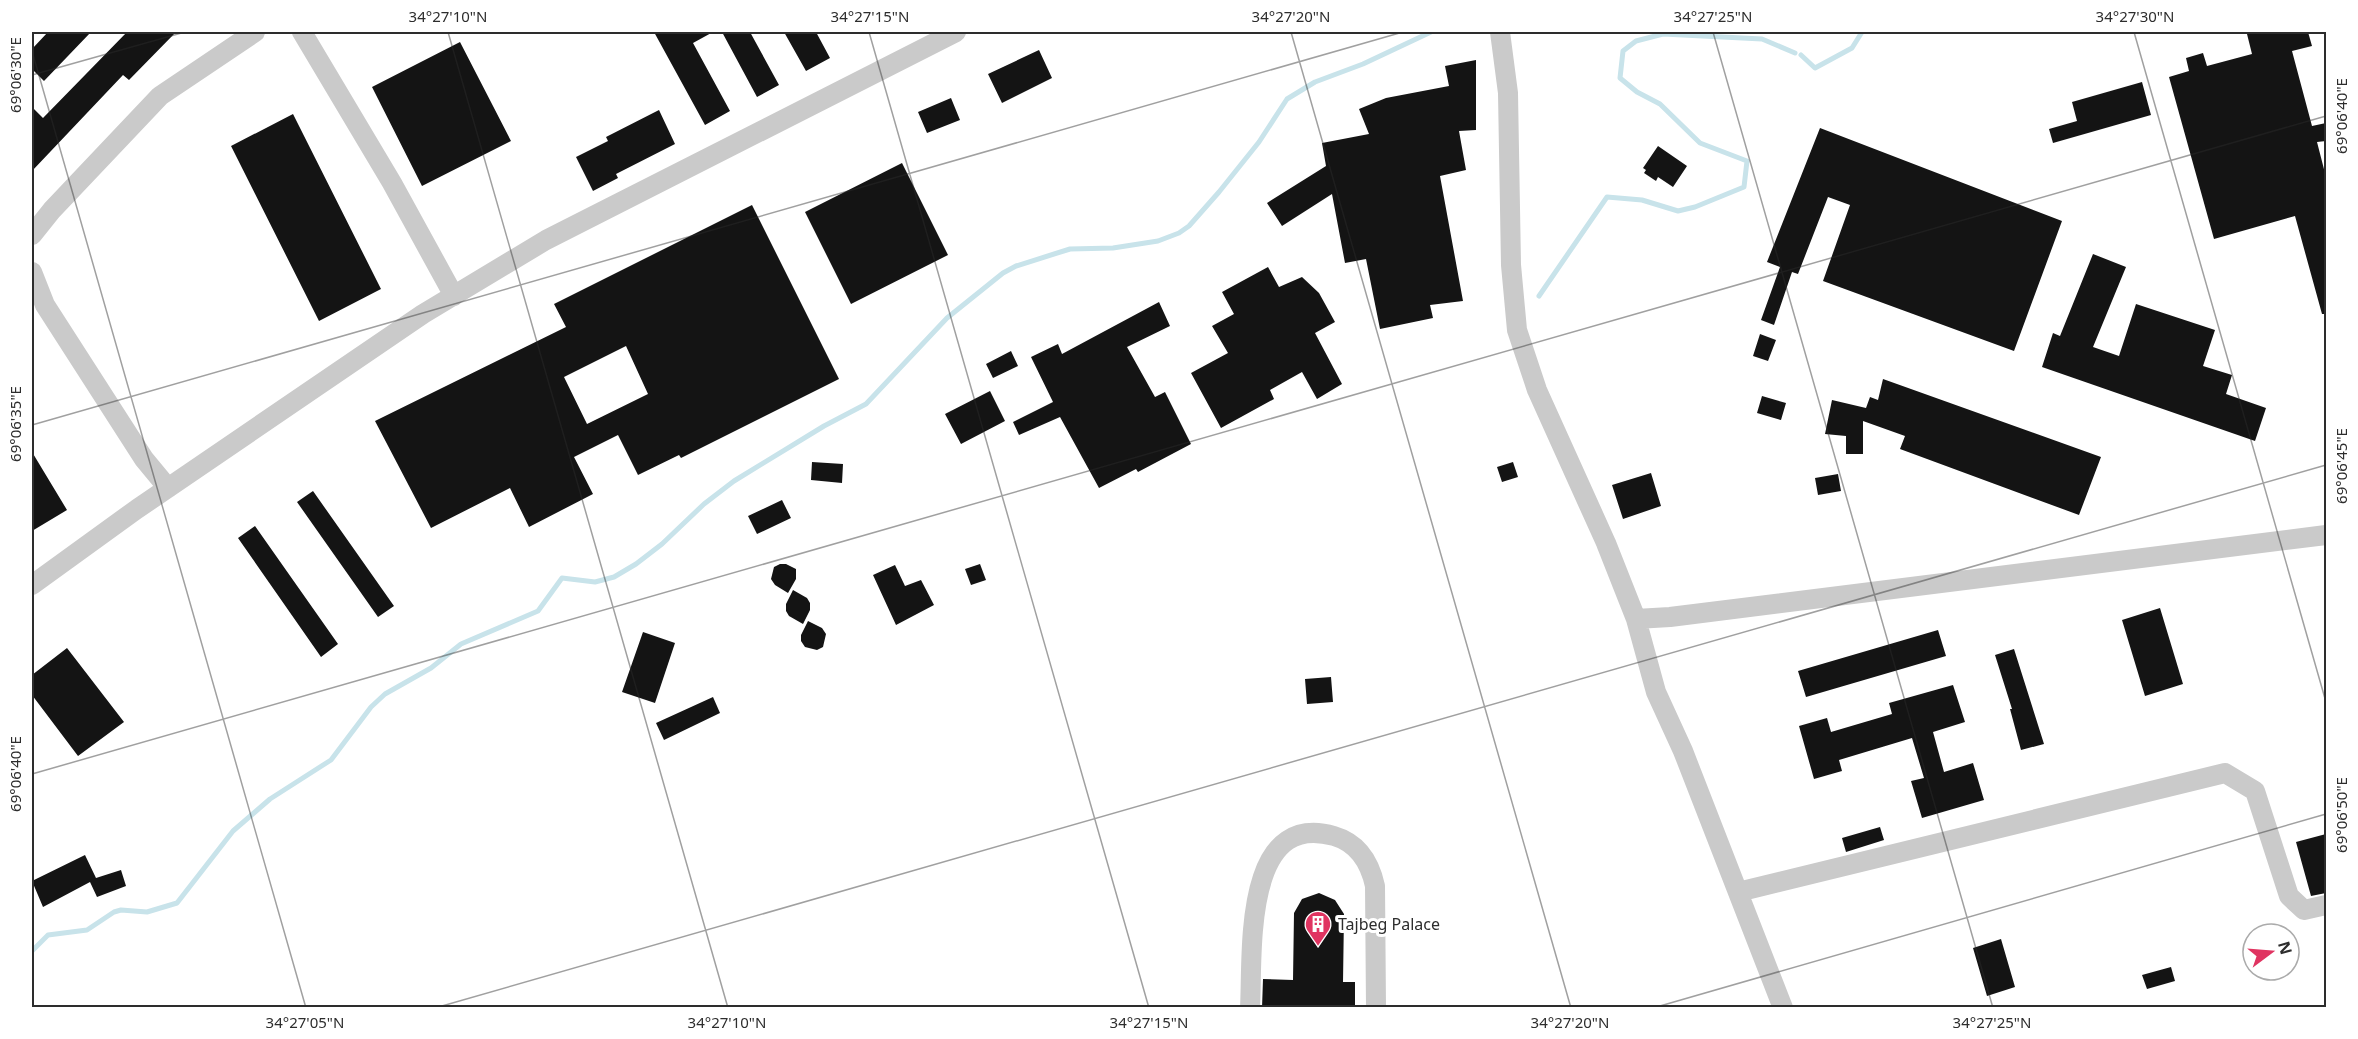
<svg xmlns="http://www.w3.org/2000/svg" width="2358" height="1039" font-family="'Noto Sans',sans-serif">
	<style>
		.lines { fill: none; stroke-linecap: round; stroke-linejoin: round }
		.stream { stroke: #c8e3ea; stroke-width: 5 }
		.building { fill: #141414; fill-rule: evenodd }
		.minor { stroke: #cacaca; stroke-width: 20 }
		.ticks { fill: none; stroke: #2d2d2d; stroke-width: 1.5; stroke-opacity: 0.45 }
		.labels { text-anchor: middle; stroke-width: 6; stroke-linejoin: round; paint-order: stroke }
		.poi-label { font-size: 16px; fill: #2d2d2d; stroke: #fff; text-anchor: start }
		.neatline { fill: none; stroke: #2d2d2d; stroke-width: 2 }
		.ticks-label { font-size: 15px; text-anchor: middle; fill: #2d2d2d }
	</style>
	<rect width="100%" height="100%" fill="#fff"/>
	<g class="lines">
		<path class="stream" d="M1801,55L1815,68L1852,48L1862,32
			M1539,296L1607,197L1642,200L1678,211L1695,207L1744,187L1747,161L1700,143L1660,104L1637,92L1620,78L1623,51L1636,41L1663,34L1762,39L1795,53
			M32,951L48,935L87,930L114,912L121,910L147,912L177,903L233,831L270,799L331,760L371,707L385,694L431,668L461,644L538,611L562,578L595,582L614,577L636,564L662,544L704,504L734,481L824,426L866,404L947,318L1003,273L1016,266L1070,249L1113,248L1158,241L1179,233L1189,226L1219,192L1259,142L1287,99L1315,82L1363,64L1431,32"/>
	</g>
	<path class="building" d="M48,32H91L44,81L32,69V49Z
		M127,32H176L129,80L123,75L32,171V107L43,118Z
		M654,32H713L693,43L730,111L705,125Z
		M722,32H750L779,85L757,97Z
		M784,32H816L830,58L806,71Z
		M2256,32H2308L2312,46L2292,51L2312,126L2326,123V141L2317,142L2326,177V314H2322L2295,216L2214,239L2169,77L2189,71L2186,58L2203,53L2207,66L2252,54L2247,34Z
		M460,42L511,141L422,186L372,87Z
		M1039,50L1052,78L1002,103L988,74Z
		M1476,60V130L1459,131L1466,170L1440,176L1463,301L1430,305L1433,318L1380,329L1366,259L1345,263L1332,194L1282,226L1267,203L1326,166L1322,143L1369,134L1359,109L1386,98L1449,86L1445,66Z
		M2142,82L2151,115L2053,143L2049,129L2077,121L2072,102Z
		M951,98L960,120L927,133L918,112Z
		M659,110L675,144L616,174L618,178L593,191L576,157L608,141L606,137Z
		M293,114L381,289L319,321L231,146Z
		M1820,128L2062,221L2014,351L1823,281L1850,205L1828,197L1798,274L1792,272L1774,325L1761,320L1780,267L1767,262Z
		M1658,146L1687,166L1673,187L1658,177L1656,181L1644,173L1646,170L1643,168Z
		M902,163L948,255L851,304L805,212Z
		M752,205L839,379L681,458L679,455L638,475L618,435L574,457L593,494L529,527L510,488L431,528L375,421L566,327L554,304ZM626,346L648,394L587,424L564,377Z
		M2093,254L2126,267L2093,347L2119,356L2136,304L2215,330L2203,366L2232,375L2226,394L2266,408L2255,441L2042,367L2053,333L2060,336Z
		M1268,267L1279,287L1302,277L1319,293L1335,322L1315,333L1342,384L1317,399L1302,372L1270,390L1274,399L1221,428L1191,373L1228,353L1212,326L1234,314L1222,292Z
		M1159,302L1170,326L1127,347L1155,397L1165,392L1191,444L1138,472L1136,469L1099,488L1060,417L1019,435L1013,422L1053,402L1031,357L1058,344L1062,354Z
		M1760,334L1776,340L1768,361L1753,356Z
		M1011,351L1018,366L993,378L986,364Z
		M1883,379L2101,457L2079,515L1900,449L1905,436L1863,421V454H1846V436L1825,434L1832,400L1866,408L1870,397L1878,400Z
		M990,391L1005,421L961,444L945,414Z
		M1762,396L1786,403L1781,420L1757,413Z
		M32,452L67,510L32,531Z
		M812,462L843,464L842,483L811,480Z
		M1513,462L1518,477L1502,482L1497,467Z
		M1651,473L1661,506L1623,519L1612,485Z
		M1838,474L1841,491L1818,495L1815,478Z
		M313,491L394,606L378,617L297,502Z
		M782,500L791,518L757,534L748,516Z
		M255,526L338,644L321,657L238,538Z
		M780,564H786L796,569V579L788,593L775,585L771,579L774,567Z
		M980,564L986,580L971,585L965,569Z
		M895,565L905,586L921,580L934,605L896,625L873,575Z
		M793,590L807,598L810,603V610L803,624L789,616L786,611V604Z
		M2160,608L2183,684L2145,696L2122,620Z
		M808,621L822,628L826,634L823,647L817,650L805,647L801,641V635Z
		M1938,630L1946,656L1806,697L1798,671Z
		M643,632L675,643L655,703L622,692Z
		M67,648L124,722L78,756L32,695V675Z
		M2014,649L2044,744L2021,750L2010,709H2012L1995,655Z
		M1331,677L1333,702L1307,704L1305,679Z
		M1953,685L1965,722L1933,732L1944,772L1973,763L1984,800L1922,818L1911,781L1924,778L1912,738L1839,760L1842,771L1814,779L1799,726L1827,718L1831,732L1892,714L1889,703Z
		M713,697L720,713L664,740L656,723Z
		M1880,827L1884,840L1846,852L1842,838Z
		M2326,834V893L2311,896L2296,842Z
		M85,855L96,878L121,870L126,886L97,897L90,882L43,907L32,881Z
		M1319,893L1335,900L1344,914L1343,982H1355V1008H1262L1263,979L1293,980L1294,913L1302,899Z
		M2001,939L2015,987L1987,996L1973,948Z
		M2171,967L2175,981L2147,989L2142,975Z"/>
	<g class="lines">
		<path class="minor" d="M302,32L392,183L454,296
			M1500,32L1508,93L1511,265L1517,330L1537,390L1606,543L1636,619L1670,617L2326,535
			M32,235L52,210L160,96L255,32
			M32,272L45,305L144,459L168,488
			M32,585L137,509L423,314L546,240L956,32
			M1636,619L1656,692L1683,751L1783,1008
			M1738,892L2225,773L2255,791L2289,896L2304,910L2326,905
			M1250,1008C1253,954 1242,810 1334,836C1358,843 1370,863 1375,886L1376,1008"/>
	</g>
	<path class="ticks" d="M448,32L728,1008M869,32L1149,1008M1291,32L1571,1008M1713,32L1993,1008M2134,32L2326,702M32,51L306,1008M32,75L185,32M32,425L1403,32M32,774L2326,116M435,1008L2326,465M1653,1008L2326,814"/>
	<defs>
		<g id="building-pin" transform="scale(1.35)"><path d="M0 17L-7.5 6A9.5 9.5 0 1 1 7.5 6Z" fill="#e03461" stroke="#fff"/><path d="M-4-6H4V6H1V3H-1V6H-4ZM-2.5-4.3h1.7v1.8h-1.7ZM.8-4.3h1.7v1.8H.8ZM-2.5-1h1.7V.8h-1.7ZM.8-1h1.7V.8H.8Z" fill="#fff"/></g>
	</defs>
	<g fill-rule="evenodd">
		<use href="#building-pin" x="1318" y="924"/>
	</g>
	<g class="labels">
		<g class="poi-label">
			<text x="1338" y="930">Tajbeg Palace</text>
		</g>
	</g>
	<rect width="2358" height="1039" fill="none" stroke="#ffffff" stroke-width="66"/>
	<g transform="translate(2271 952) rotate(74)"><circle r="28" fill="#ffffff" stroke="#ababab" stroke-width="1.5"/>
	<path d="M0-4.5L10 22L0 15L-10 22Z" fill="#e03461"/>
	<text y="-9" font-size="16" font-weight="bold" text-anchor="middle" fill="#2d2d2d">N</text>
	</g>
	<rect x="33" y="33" width="2292" height="973" class="neatline"/>
	<g class="ticks-label">
		<text x="448" y="22">34°27'10"N</text>
		<text x="870" y="22">34°27'15"N</text>
		<text x="1291" y="22">34°27'20"N</text>
		<text x="1713" y="22">34°27'25"N</text>
		<text x="2135" y="22">34°27'30"N</text>
		<text transform="translate(16 75) rotate(-90)" y="5">69°06'30"E</text>
		<text transform="translate(2342 116) rotate(-90)" y="5">69°06'40"E</text>
		<text transform="translate(16 424) rotate(-90)" y="5">69°06'35"E</text>
		<text transform="translate(2342 466) rotate(-90)" y="5">69°06'45"E</text>
		<text transform="translate(16 774) rotate(-90)" y="5">69°06'40"E</text>
		<text transform="translate(2342 815) rotate(-90)" y="5">69°06'50"E</text>
		<text x="305" y="1028">34°27'05"N</text>
		<text x="727" y="1028">34°27'10"N</text>
		<text x="1149" y="1028">34°27'15"N</text>
		<text x="1570" y="1028">34°27'20"N</text>
		<text x="1992" y="1028">34°27'25"N</text>
	</g>
</svg>
